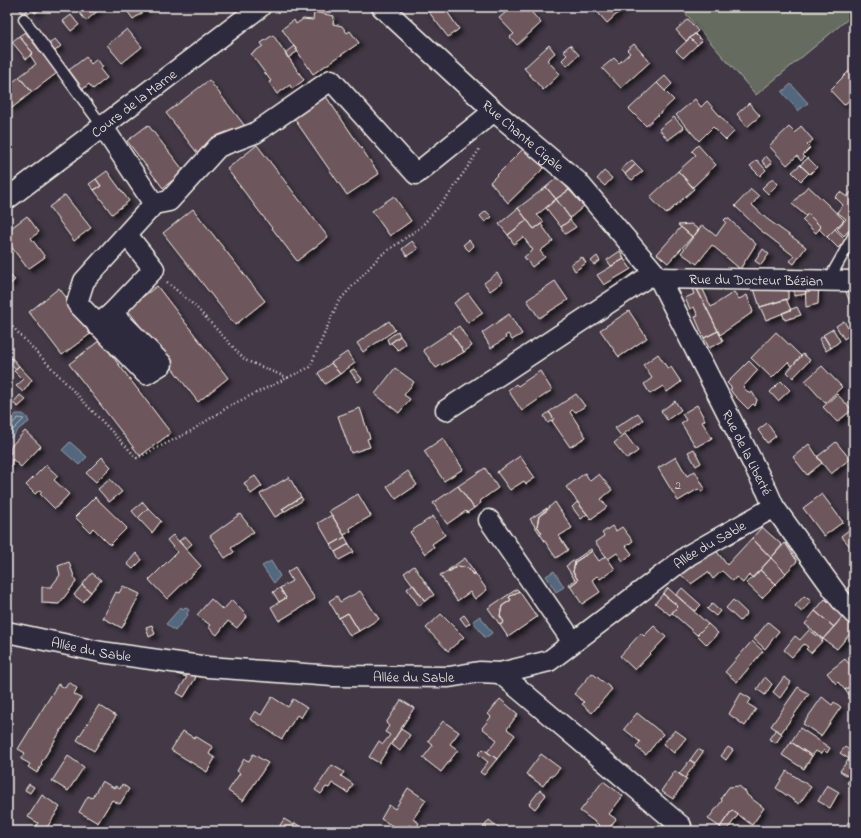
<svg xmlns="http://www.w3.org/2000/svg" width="861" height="838" font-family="'Indie Flower',sans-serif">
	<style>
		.green { fill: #656c5f; stroke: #acaea4 }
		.water { fill: #52677e; stroke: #939ea8 }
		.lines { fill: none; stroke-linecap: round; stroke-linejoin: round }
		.shore { stroke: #b3babe; stroke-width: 1 }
		.building { fill: #6d575b; stroke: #f4f1e8; filter: url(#shadow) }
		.lane-casing { stroke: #f4f1e8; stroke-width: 13 }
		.street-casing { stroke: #f4f1e8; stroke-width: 23 }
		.path { stroke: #f4f1e8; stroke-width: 2.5; stroke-dasharray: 1 3; stroke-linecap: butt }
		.lane { stroke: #2f2a3d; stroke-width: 10 }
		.street { stroke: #2f2a3d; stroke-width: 20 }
		.labels { text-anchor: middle; stroke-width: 3.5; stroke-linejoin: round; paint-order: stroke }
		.number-label { font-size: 12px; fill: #d2cac5 }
		.street-label { font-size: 14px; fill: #f4f1e8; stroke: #2f2a3d }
	</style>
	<defs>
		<filter id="shadow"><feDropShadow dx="3.5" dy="3.5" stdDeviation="2" flood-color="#0009"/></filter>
	</defs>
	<rect width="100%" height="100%" fill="#423846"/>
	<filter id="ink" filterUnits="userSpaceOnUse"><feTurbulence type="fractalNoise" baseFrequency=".025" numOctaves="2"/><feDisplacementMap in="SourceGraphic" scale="8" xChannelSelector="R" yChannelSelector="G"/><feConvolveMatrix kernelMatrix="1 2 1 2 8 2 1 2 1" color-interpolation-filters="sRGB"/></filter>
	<g filter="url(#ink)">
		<path class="green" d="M680,7H854V14L756,95Z"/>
		<path class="water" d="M791,84L808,103L798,111L782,92Z
			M16,414H23L27,417L29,422L20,428L11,438L7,434V424Z
			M70,442L87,457L79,465L62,450Z
			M271,561L280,576L274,583L262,566Z
			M554,571L564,587L556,592L546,576Z
			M181,607L183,609L185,607L189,610L187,613L188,615L175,631L166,624Z
			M480,616L492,633L485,638L473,621Z"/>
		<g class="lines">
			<path class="shore" d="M7,426L11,425L18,418L24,419L12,431H7"/>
		</g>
		<path class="building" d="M18,7H43L35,13L31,7L23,14Z
			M75,7H102L86,21Z
			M124,7H151L133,19Z
			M425,7H444L459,29L448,37Z
			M512,7H527L541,23L517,45L510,37L514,34L499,18Z
			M593,7H625L607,23Z
			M314,12L334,16L333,24L342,26L347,33L350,31L359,43L313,74L282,29L294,20L296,24L303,19L313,20Z
			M71,15L79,25L71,31L63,21Z
			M688,19L698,31L686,41L676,30Z
			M127,29L142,47L122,63L107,45Z
			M25,32L57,73L32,92L19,77L36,64L30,55L33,53L19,36Z
			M695,34L702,41L697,45L690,38Z
			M273,35L304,80L292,89L290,85L277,94L269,82L271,81L251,54L263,46L261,43Z
			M19,36L33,53L26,59L12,42Z
			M690,38L697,45L683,58L676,51Z
			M55,39L61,46L55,51L49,44Z
			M634,44L650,62L621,88L602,68L614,58L619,63L630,53L627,50Z
			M549,45L555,53L547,60L560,74L543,90L524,68Z
			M570,45L579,55L567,66L562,60L567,55L563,51Z
			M294,46L298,51L288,58L285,53Z
			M86,57L91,64L97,59L103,67L100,69L107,78L93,89L89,84L83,89L69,70Z
			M851,69L854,72V96L844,105L830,90Z
			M665,76L672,84L665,91L657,83Z
			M19,77L32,92L12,108L7,102V87Z
			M209,80L245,126L202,159L166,113Z
			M657,83L674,100L646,126L629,109Z
			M325,95L379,174L347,195L293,117Z
			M695,99L701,107L707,101L734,132L726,140L713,127L699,141L676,115Z
			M749,103L760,116L747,127L737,114Z
			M674,117L684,128L668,140L659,129Z
			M148,125L184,171L163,188L127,141Z
			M801,126L813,140L807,145L810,148L803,155L805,157L801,161L797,156L787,165L769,146L789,127L795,133Z
			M257,145L328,237L297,261L227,169Z
			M698,145L716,165L693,187L678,171L696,155L692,151Z
			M524,148L545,167L508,203L490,182Z
			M766,156L772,163L767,167L762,161Z
			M808,158L817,167L810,174L800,165Z
			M632,160L636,164L625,174L621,169Z
			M757,160L766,170L760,176L750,166Z
			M636,164L643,171L632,180L625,174Z
			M800,165L809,173L801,181L792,172Z
			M107,171L129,201L112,214L94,190L101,186L96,179Z
			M604,171L612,178L605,186L597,179Z
			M678,171L694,189L666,214L650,197Z
			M558,177L569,190L556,199L546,187Z
			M773,178L778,184L768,194L762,188Z
			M96,179L101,186L94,190L89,184Z
			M808,186L844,220L827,237L819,229L821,227L808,214L806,216L792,204Z
			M546,187L556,199L537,215L544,222L534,229L518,208Z
			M751,189L759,196L752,205L767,219L806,247L794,264L790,261L794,256L759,229L735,206Z
			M569,190L584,206L570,218L556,199Z
			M853,190L854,224L844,236L837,229L846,219L837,212L843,205L835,197L840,192L847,197Z
			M65,195L91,228L74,241L49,207Z
			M394,196L411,221L390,236L372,211Z
			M556,199L571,219L561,227L546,208Z
			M518,208L527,220L508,235L499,224Z
			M193,209L265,301L235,325L163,233Z
			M486,211L492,217L485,222L480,216Z
			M808,214L821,227L816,233L802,220Z
			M27,216L39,232L31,238L45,257L28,269L7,241V231Z
			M726,218L729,219L756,244L740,269L712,245L697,264L681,253L702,225L716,236L726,222L724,220Z
			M527,220L534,229L541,224L553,241L540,251L545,257L532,267L524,257L533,250L523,237L514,244L508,235Z
			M570,220L576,227L565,234L561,227Z
			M691,224L699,230L693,237L678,225Z
			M681,227L692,237L668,263L657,254Z
			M835,229L846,240L838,248L827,237Z
			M469,240L474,246L469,251L463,245Z
			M412,241L418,249L407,256L402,249Z
			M763,249L769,254L761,265L755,261Z
			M620,251L624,259L611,266L607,260Z
			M597,256L600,261L594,265L591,261Z
			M582,257L586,263L575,271L571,264Z
			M624,259L631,269L604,285L597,275Z
			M7,272L15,280L7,287Z
			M497,273L503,282L490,291L484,283Z
			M555,281L568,300L539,318L527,300Z
			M805,283L806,294L794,296V284Z
			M805,283H819L818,304L806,307Z
			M788,284V299L760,307L753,286Z
			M690,285H695L718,331L704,338L695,317L698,316L694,307L690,309L685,298L694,294Z
			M695,285H701L711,307L734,292L739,299L747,295L753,312L720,335Z
			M157,286L228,378L198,402L127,309Z
			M854,286V314L845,289Z
			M59,288L93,332L62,355L29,312Z
			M468,293L483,313L468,323L454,303Z
			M786,299L791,310L766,320L760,307Z
			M797,307L801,315L785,320L782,313Z
			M629,311L647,338L619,357L600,330Z
			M509,314L522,334L512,340L508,334L505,336L506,338L491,348L482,333Z
			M389,321L395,330L363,352L357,343Z
			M844,321L851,334L844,339L836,326Z
			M459,326L472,346L464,352L450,332Z
			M833,329L840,341L831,348L823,335Z
			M398,331L400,336L389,344L387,339Z
			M718,331L723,341L709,348L704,338Z
			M450,332L464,352L436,368L423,350Z
			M776,332L801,356L792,366L788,362L772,378L751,358Z
			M400,336L406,344L398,350L391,343Z
			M824,336L831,348L826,351L819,339Z
			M100,340L171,433L140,456L69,364Z
			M347,352L355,363L340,374L331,363Z
			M658,354L668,369L671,367L681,382L667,392L663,386L650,394L644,384L652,378L643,365Z
			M803,354L810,360L793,378L787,372Z
			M12,358L19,366L15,369L8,361Z
			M749,361L758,370L743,387L750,394L752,392L757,400L755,406L753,404L748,409L733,394L730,389L732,388L727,383Z
			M331,363L340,374L325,384L318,373Z
			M19,366L32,380L23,392L16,386L23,380L14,371Z
			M822,366L842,387L825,403L805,381Z
			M395,368L414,382L404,395L410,399L399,413L375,394Z
			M354,369L362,379L358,382L350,371Z
			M540,371L552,390L522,411L508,390L516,384L518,386Z
			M781,381L790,390L778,401L770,392Z
			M576,394L585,406L576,412L572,410L570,412L586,437L570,447L552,421L554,419L549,412Z
			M837,394L852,410L837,422L823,407Z
			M20,395L26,400L18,407L13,403Z
			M675,401L681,410L667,420L661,411Z
			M697,405L705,420L702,422L712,438L696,447L681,423L686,420L682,414Z
			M360,408L370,438L367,439L370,447L351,453L338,416Z
			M549,412L554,419L548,423L544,416Z
			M638,413L643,420L621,436L615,428Z
			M767,423L776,436L767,443L758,430Z
			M25,431L41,446L21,467L12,459L11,466L7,470V453H11V446Z
			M625,434L638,451L627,459L614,443Z
			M443,438L463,469L444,481L424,451Z
			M836,442L850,459L831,474L817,457Z
			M809,444L822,463L807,475L793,457Z
			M694,449L701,463L696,466L688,452Z
			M520,456L535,478L526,484L524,481L510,490L497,472Z
			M102,457L111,467L96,482L86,473Z
			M676,457L687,476L695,471L705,489L701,492L698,489L678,501L658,468Z
			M46,465L58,476L54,480L69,494L55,509L40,494L42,492L40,490L35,494L26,485Z
			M485,468L498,488L480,501L481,503L474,508L458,486Z
			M408,471L417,485L396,499L387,486Z
			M585,473L590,481L599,474L612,490L601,499L607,507L591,519L566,487Z
			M255,476L262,486L251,494L244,483Z
			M289,477L301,497L282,509L284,512L275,517L260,494Z
			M110,479L122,492L109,502L98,489Z
			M458,486L474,508L467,513L466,511L447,524L433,503Z
			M358,494L371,516L350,528L351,531L344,535L329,511Z
			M822,494L843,522L824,536L803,508Z
			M95,497L127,528L110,545L93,528L90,532L75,517Z
			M301,497L303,500L284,512L282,509Z
			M143,502L148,508L138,518L132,511Z
			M555,502L572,528L559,536L568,550L556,558L540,534L542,533L537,526L539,516Z
			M577,502L587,514L581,519L572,507Z
			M148,508L161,521L152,533L138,518Z
			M547,508L548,510L539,516L537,526L542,533L540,534L530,519Z
			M240,514L254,532L231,548L234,552L225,558L210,536Z
			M332,515L345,537L331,545L318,523Z
			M433,516L445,535L432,544L434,547L425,554L410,532Z
			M612,526L616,531L622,527L633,541L626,546L632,554L623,561L617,553L608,559L595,542L604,536L602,533Z
			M854,526V551L841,536Z
			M762,527L782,545L771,558L752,538Z
			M173,535L201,566L167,599L149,580L177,552L167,540Z
			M185,536L192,544L186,549L179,541Z
			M345,537L349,544L335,552L331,545Z
			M752,538L771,558L753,578L749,575L743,583L736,577L733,581L722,571L713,579L708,572L691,584L678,572L712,545L727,565Z
			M785,543L797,561L786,573L771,558Z
			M349,544L354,552L339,560L335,552Z
			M591,549L592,551L575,562L573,572L578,580L570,586L569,584L575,580L566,566Z
			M592,551L599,561L606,556L615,569L600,579L597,576L592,580L600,592L582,604L570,586L578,580L573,572L575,562Z
			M136,553L142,560L133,569L127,564Z
			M465,558L475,573L473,575L468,568L458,566L449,572L448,570Z
			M771,558L786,573L776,584L760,570Z
			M69,562L76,582L59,604L42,603V587H51L60,575L58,566Z
			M414,566L434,595L425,601L404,573Z
			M458,566L468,568L473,575L475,573L487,590L475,599L470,592L457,601L440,575Z
			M295,567L315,599L279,621L271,607L286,598L280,588L292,581L287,572Z
			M760,570L776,584L762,598L746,583Z
			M92,573L101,580L91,592L82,585Z
			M854,582V598L846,591Z
			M413,584L425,601L419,606L407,589Z
			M82,585L91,592L83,602L74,595Z
			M123,586L140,594L122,628L103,618L116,592L119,593Z
			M280,588L286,598L279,602L273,592Z
			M668,588L708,624L697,635L672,613L678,606L663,594Z
			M682,588L701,605L695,611L676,595Z
			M517,589L519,591L509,597L511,600L502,606L500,616L504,622L500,625L488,608Z
			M360,591L379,619L359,631L348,613L339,618L329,601L337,596L340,602Z
			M519,591L537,617L508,637L500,625L504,622L500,616L502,606L511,600L509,597Z
			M663,594L678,606L670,615L655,603Z
			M804,596L811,601L802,612L795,606Z
			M211,599L223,610L232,600L247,616L237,628L228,621L217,635L208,627L210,625L197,615Z
			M825,599L844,615L834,627L815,611Z
			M733,600L747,613L740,621L726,608Z
			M712,604L720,611L716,616L707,609Z
			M815,611L834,627L823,639L805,624Z
			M348,613L359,631L350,636L339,618Z
			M441,614L464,637L448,651L426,628Z
			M464,615L470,623L466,626L460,618Z
			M844,615L854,624V629L837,649L823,639Z
			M768,622L779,631L765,649L754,639Z
			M708,624L718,633L707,645L697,635Z
			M152,625L155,634L149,637L146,627Z
			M654,626L666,637L635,670L620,656L641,633L644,636Z
			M809,630L823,640L811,653L806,649L808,647L804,644L792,657L784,650L795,636L800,640Z
			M752,641L763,651L737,682L725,672Z
			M845,659L854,670V683L845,690L838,682L836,684L827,673Z
			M178,667L197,673L195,679L184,697L177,693L187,677L176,674Z
			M592,673L612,689L592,713L582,704L584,702L574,694Z
			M765,677L772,684L765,695L757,689Z
			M784,677L791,682L780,698L773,692Z
			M69,682L77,688L74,694L81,698L41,763L42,764L37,773L28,767L30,764L21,759L25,753L18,749L58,684L65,688Z
			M854,683V700L845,690Z
			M798,687L809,694L781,733L771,726Z
			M741,693L751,699L748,704L756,709L745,726L729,714Z
			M272,697L288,707L293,699L307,708L301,718L297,715L282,739L250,719L255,711L261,715Z
			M822,697L832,705L834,702L841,707L821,736L803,724Z
			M500,699L518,714L507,729L515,735L497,759L487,752L497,740L482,728L491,717L488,714Z
			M401,700L414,708L379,763L369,757L379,741L383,744L390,735L385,732L389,726L386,723Z
			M99,705L116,716L94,751L77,740Z
			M637,713L663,734L646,755L636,747L640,742L624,729Z
			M443,721L459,732L450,744L458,750L441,772L423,758L433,745L428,741Z
			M800,728L830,748L827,753L824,750L821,754L816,751L812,756L791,742Z
			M401,729L410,735L400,751L391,744Z
			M776,729L782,734L776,743L769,739Z
			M675,730L686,738L674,753L663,744Z
			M183,731L194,738L195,736L213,747L209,754L215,758L207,772L171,750Z
			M791,742L812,756L804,769L782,755Z
			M728,747L733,750L726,760L721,756Z
			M845,747L853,753L849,759L840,753Z
			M483,749L497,759L484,775L480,772L488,762L478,754Z
			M698,749L703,752L695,763L690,760Z
			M253,754L268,763L243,801L228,791L240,773L237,771L244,759L249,761Z
			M541,754L560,768L553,776L551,775L543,786L526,774Z
			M68,756L84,767L68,791L52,781Z
			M690,760L695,764L685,778L679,774Z
			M848,760L854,765V770L849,777L840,771Z
			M332,765L344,772L341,776L353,784L348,793L332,783L329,788L326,787L321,794L315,790Z
			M675,771L687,779L673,799L661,791Z
			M787,771L811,787L799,804L776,788Z
			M854,773V785L853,787L847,783Z
			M102,781L114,788L115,786L120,789L122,784L129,789L120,804L112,800L98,823L79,812L88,796L92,798Z
			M603,781L623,796L609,814L616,819L607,831H596L595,830L599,825L580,811Z
			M29,784L34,787L30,793L25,790Z
			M827,785L839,792L830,808L818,801Z
			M739,786L746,792L747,795L764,808L752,825L732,810L720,827L708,819L722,801L721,798L729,787Z
			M408,788L426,800L413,819L419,823L416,829L409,825L406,831H401L381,819L389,805L395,809Z
			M540,790L546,795L535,809L529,804Z
			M42,795L60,807L46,829L50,831H33L38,823L28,817Z
			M732,810L738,815L726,831H724L720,827Z
			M852,816L854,817V831H843Z
			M284,819L294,825L295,823L307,831H273L275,828L279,827Z
			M489,820L503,831H481Z"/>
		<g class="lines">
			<g class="lane-casing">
				<path id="lane" d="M24,19L103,127
					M828,281L854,235"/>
			</g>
			<g class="street-casing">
				<g id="street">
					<path id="s1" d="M382,7L494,111L577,181L659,278L767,491L774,507L841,600L854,614"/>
					<path d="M103,127L154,204"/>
					<path id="s2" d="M7,199L260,7"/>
					<path id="s3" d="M659,278L854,281"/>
					<path d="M112,313L154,269L127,235"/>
					<path d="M97,325L112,313L162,364L146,374L77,303L84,281L154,204L169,201L218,147L255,133L331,80L416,174L494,111"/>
					<path d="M446,410L654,273"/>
					<path d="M489,520L573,642"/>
					<path id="s4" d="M7,632L101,652L208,667L333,676L449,677L479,672L500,673L549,661L689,555L774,507"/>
					<path d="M500,673L681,826"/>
				</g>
			</g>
			<path class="path" d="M167,282L195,306L245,360L288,378
				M7,321L137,458L191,431L231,405L310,367L338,302L380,256L421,227L450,193L481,147"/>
			<use href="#lane" class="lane"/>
			<use href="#street" class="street"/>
		</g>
	</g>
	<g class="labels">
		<g class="number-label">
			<text x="678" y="489">2</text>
		</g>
		<g class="street-label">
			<text dy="5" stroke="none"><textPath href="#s2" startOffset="159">Cours de la Marne</textPath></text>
			<text dy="5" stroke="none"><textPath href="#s1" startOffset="191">Rue Chante Cigale</textPath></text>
			<text dy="5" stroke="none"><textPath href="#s3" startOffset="97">Rue du Docteur Bézian</textPath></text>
			<text dy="5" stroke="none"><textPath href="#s1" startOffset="584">Rue de la Liberté</textPath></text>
			<text dy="5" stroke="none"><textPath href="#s4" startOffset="746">Allée du Sable</textPath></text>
			<text dy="5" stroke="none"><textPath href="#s4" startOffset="86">Allée du Sable</textPath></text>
			<text dy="5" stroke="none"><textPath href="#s4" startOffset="410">Allée du Sable</textPath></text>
		</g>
	</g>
	<rect width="861" height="838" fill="none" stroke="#2f2a3d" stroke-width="24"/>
	<rect x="12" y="12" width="837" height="814" fill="none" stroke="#f4f1e8" stroke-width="1.5" filter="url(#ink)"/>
</svg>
